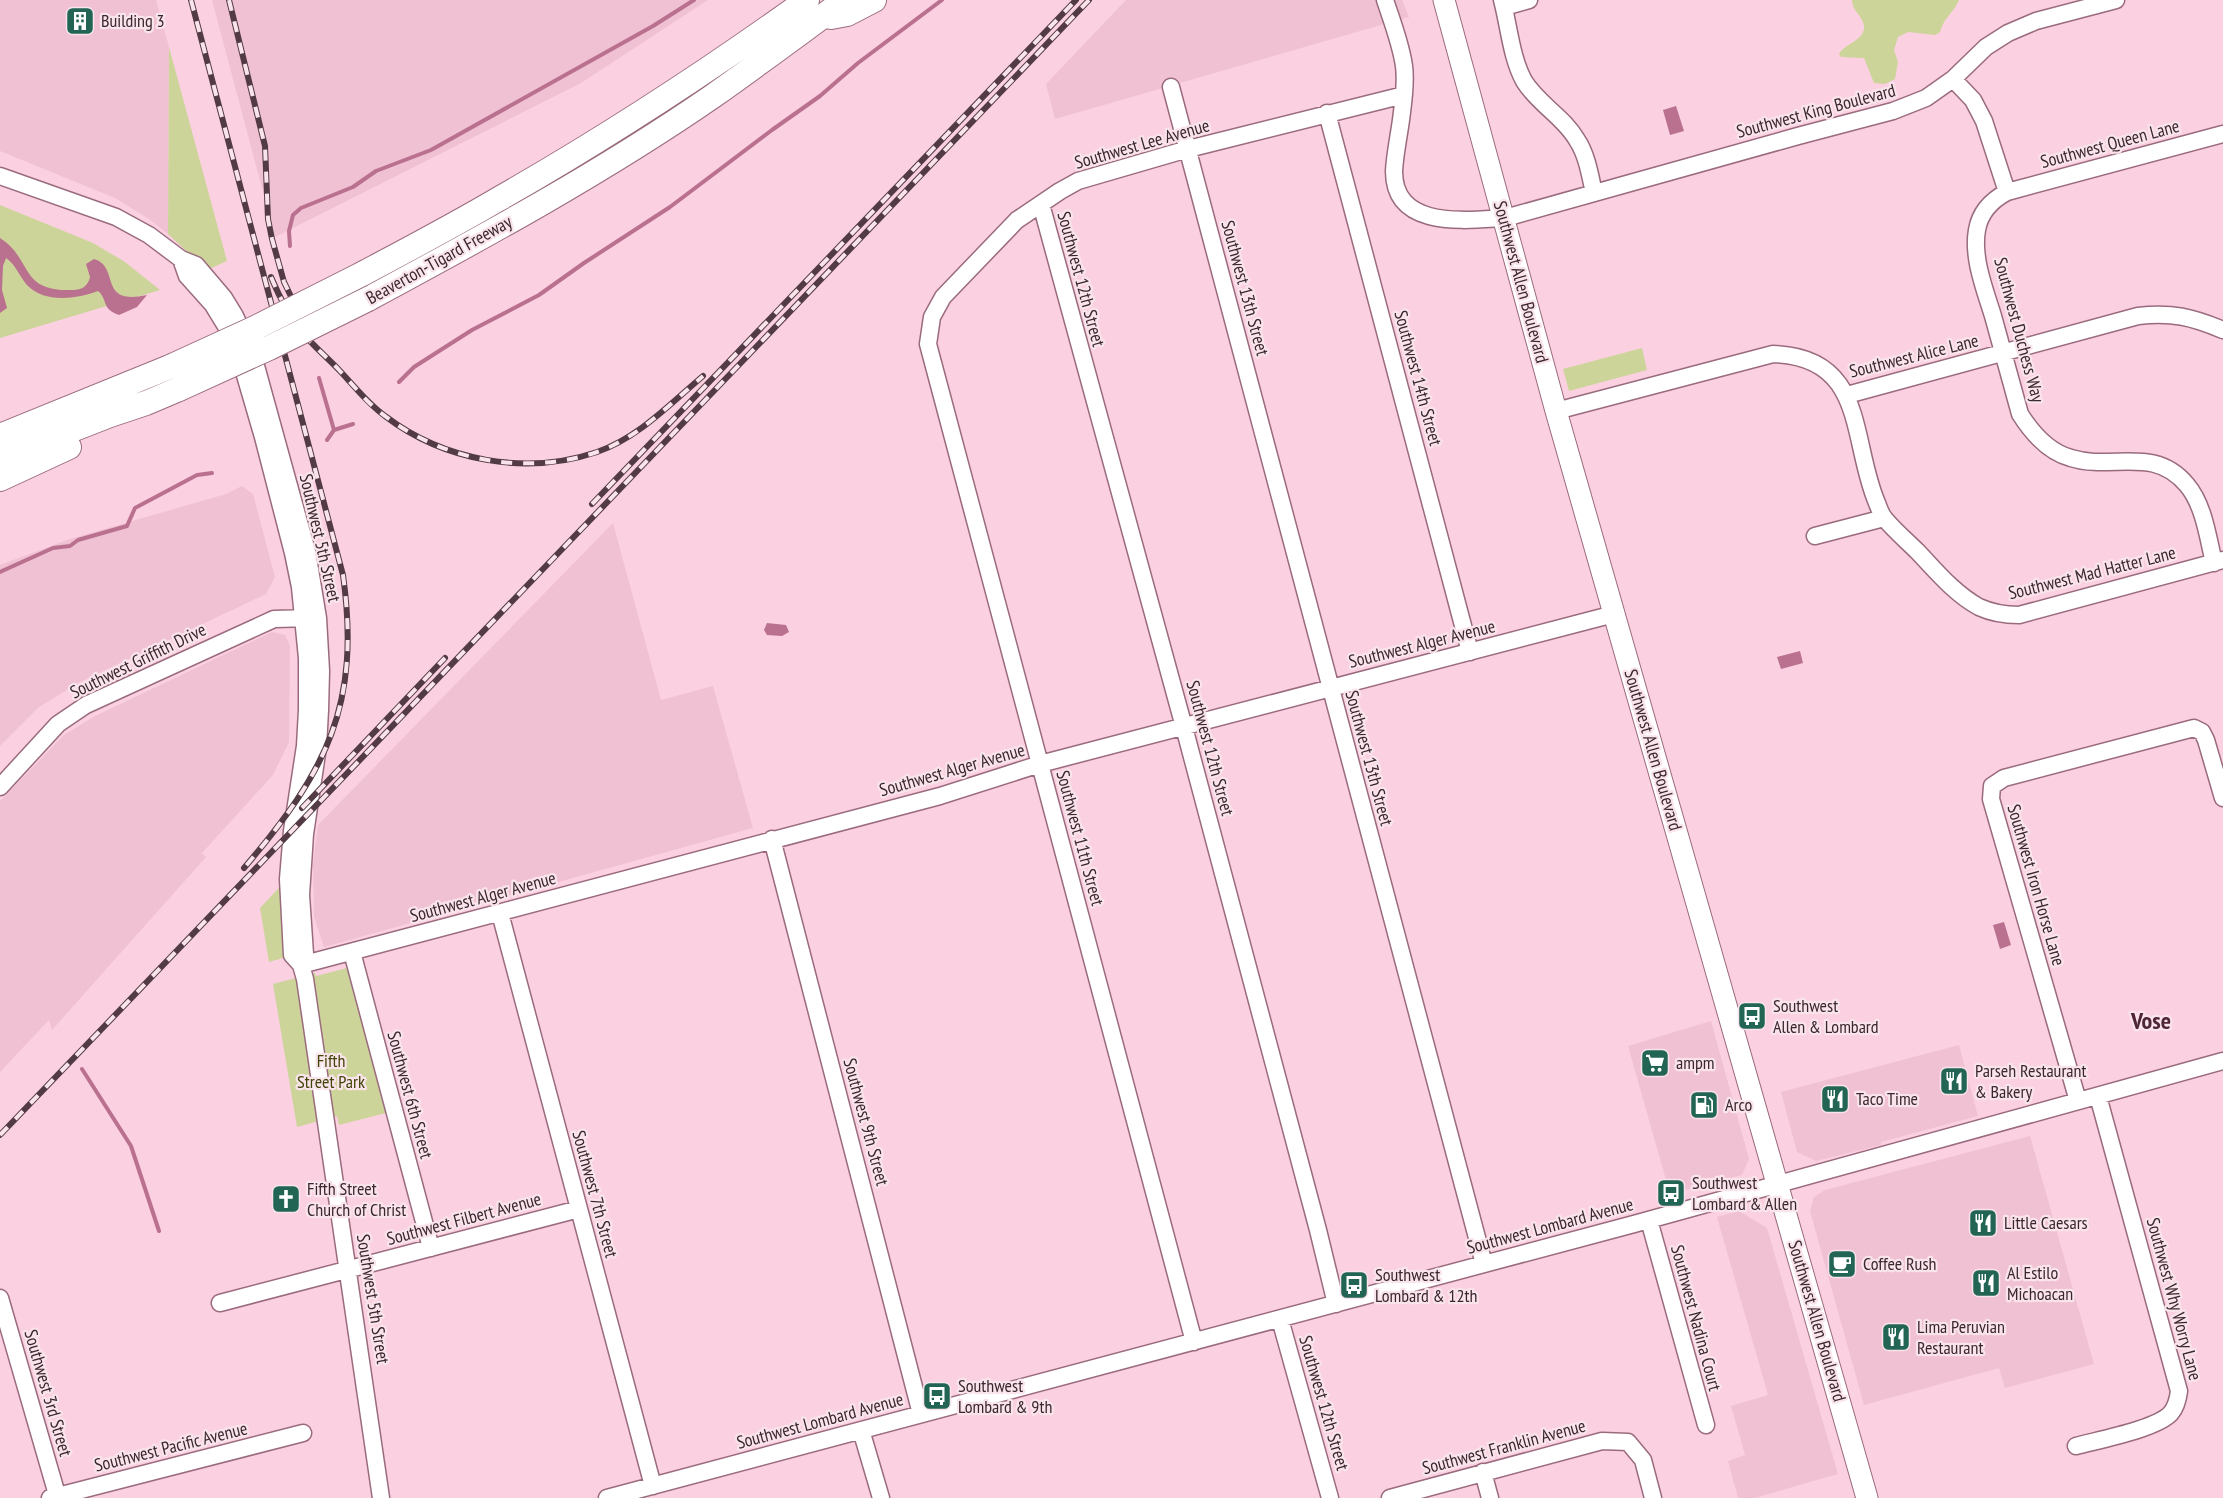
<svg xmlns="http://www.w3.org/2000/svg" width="2223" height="1498" font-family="'PT Sans Narrow',sans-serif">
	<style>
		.built { fill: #f0c1d3 }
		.green { fill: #cdd49a }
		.water { fill: #ba708f }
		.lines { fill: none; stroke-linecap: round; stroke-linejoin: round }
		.stream { stroke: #ba708f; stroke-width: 4 }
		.minor-casing { stroke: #9a6b7e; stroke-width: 19 }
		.major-casing { stroke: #9a6b7e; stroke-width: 23 }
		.highway-casing { stroke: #9a6b7e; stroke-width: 26 }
		.minor { stroke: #fff; stroke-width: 16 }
		.major { stroke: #fff; stroke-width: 21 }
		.highway { stroke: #fff; stroke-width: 24 }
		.rail-casing { stroke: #523b44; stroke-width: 6 }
		.rail { stroke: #fae4ec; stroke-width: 4; stroke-dasharray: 11; stroke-linecap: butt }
		.highway-bridge-casing { stroke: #9a6b7e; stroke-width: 26; stroke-linecap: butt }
		.highway-bridge { stroke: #fff; stroke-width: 24 }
		.labels { text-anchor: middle; stroke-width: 4.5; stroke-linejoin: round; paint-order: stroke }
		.poi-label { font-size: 18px; fill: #3a262e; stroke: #fae4ec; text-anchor: start }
		.street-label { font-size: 18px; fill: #3a262e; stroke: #fae4ec }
		.park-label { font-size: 18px; fill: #404407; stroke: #fae4ec }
		.district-label { font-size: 24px; font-weight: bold; fill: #4f2638; stroke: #fae4ec }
	</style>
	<rect width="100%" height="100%" fill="#fbd0e0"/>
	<path class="built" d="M0,0H156L169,47L168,234L149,219L115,198L0,151Z
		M212,0H708L581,83L275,237Z
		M1126,0H1402L1409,17L1055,119L1046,84Z
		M242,486L253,494L275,577L266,594L80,682L39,707L0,746V565L70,539L226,494Z
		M613,523L661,700L713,686L753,828L324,947L314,917L313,864L318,825Z
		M272,632L285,635L290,646L289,742L273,775L202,853L206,857L52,1030L49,1020L0,1072V801L64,735L95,716Z
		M1711,1021L1749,1159L1742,1175L1670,1194L1628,1046Z
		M1959,1045L1978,1116L1881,1142V1145L1816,1161L1797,1152L1781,1092Z
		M2030,1136L2094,1364L2005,1388L1999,1368L1864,1405L1810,1211L1814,1197L1825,1190Z
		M1739,1211L1767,1228L1838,1474L1755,1498H1738L1728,1461L1745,1455L1731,1406L1768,1395L1717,1217Z"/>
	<path class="green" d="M1852,0H1959C1954,12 1943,19 1940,32L1935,35L1908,32L1898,37L1894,50L1898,62L1895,79L1885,84L1874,83L1864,58L1841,57L1839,54C1845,43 1865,41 1864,26C1863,16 1852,11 1852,0Z
		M169,47L227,261L207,270L168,234Z
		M0,205L93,243L125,262L160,290L0,338Z
		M1642,348L1647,370L1569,391L1563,369Z
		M290,876L311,950L269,962L260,908Z
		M347,968L386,1113L339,1125L337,1116L297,1127L273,984L315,973L316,976Z"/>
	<path class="water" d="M1676,106L1684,131L1670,135L1663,110Z
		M0,238C34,260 18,292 73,290C82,290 88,286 90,277L86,264L94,259C121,267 97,306 147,295L137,307L119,315C101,309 108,299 98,291C76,299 44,304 26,284C19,275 15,264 6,258L3,266L2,290L7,308L0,313Z
		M767,623L786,625L789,632L782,636L767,635L764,630Z
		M1800,651L1803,663L1781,669L1777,657Z
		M2004,922L2011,945L2000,949L1993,925Z"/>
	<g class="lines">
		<path class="stream" d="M290,246L289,231L293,215L301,208L353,187L376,171L431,150L653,26L694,0
			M319,378L334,430
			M399,382L414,367L472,330L539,295L584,263L670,207L772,130L820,96L858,63L942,0
			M327,440L334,430L353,424
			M0,572L53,548L70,546L78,540L127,526L135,508L197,475L212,473
			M82,1069L131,1146L159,1231"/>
		<g class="minor-casing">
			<path id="minor" d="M1385,0C1392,21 1401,44 1404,66C1406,81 1404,97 1402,112C1400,131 1395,152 1394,171C1394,230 1466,220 1505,218L1798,136L1893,111L1926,98L1953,79L1986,47L2008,33L2036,21L2116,0
				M1502,0C1509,26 1511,57 1524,81C1538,104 1564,117 1577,140C1587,155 1590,175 1594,193
				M1504,7L1529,0
				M1953,79L1973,100L1984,121L2007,192C1992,200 1980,212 1977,230C1972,258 1985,290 1993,316C2002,349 2011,381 2020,414C2032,433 2048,452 2071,458C2112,471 2154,445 2187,485C2204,505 2208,538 2214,563
				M1171,87L1484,1264
				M1327,113L1470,652
				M0,176L116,217L149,235L181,259L196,265L224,298L235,316L253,355L307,551L318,618L321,671L320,710L318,747L305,834L301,895L305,954L301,965
				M2007,192L2223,134
				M1041,204L1184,727L1318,1230L1336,1304
				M181,259L187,276L213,305L235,341L263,437L293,553L300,587L307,658V710L305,746L292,831L288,879L292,955L301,965L305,979L381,1498
				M1847,395L2138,316C2172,312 2192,317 2223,330
				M1556,411L1773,354C1867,357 1850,440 1877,503C1879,508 1881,515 1885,519C1895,531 1907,541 1918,552C1936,571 1955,594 1979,607C1992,613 2004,615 2019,615L2223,560
				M1815,536L1884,518
				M0,787L58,724L86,705L274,619L314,618
				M772,839L921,1414
				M500,913L653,1486
				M352,952L431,1248
				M301,965L940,796L1040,764L1614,614
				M2078,1101L1991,799L1992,786L2004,778L2194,728L2202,732L2206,740L2223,798
				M1649,1220L1706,1425
				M0,1298L58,1498
				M220,1303L579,1209
				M1280,1319L1330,1498
				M1194,1342L928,344L932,317L943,297L1017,220L1060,191L1078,181L1188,149L1404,95
				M861,1430L881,1498
				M2076,1446C2098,1440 2157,1429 2171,1413C2176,1407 2178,1399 2179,1391L2098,1096
				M1483,1472L1490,1498
				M50,1498L303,1433
				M607,1498L1634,1224L2223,1061
				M1390,1498L1602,1441L1628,1442L1643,1460L1653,1498"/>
		</g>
		<g class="major-casing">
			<path id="major" d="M1444,0L1556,411L1867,1498"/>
		</g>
		<g class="highway-casing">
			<path id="highway" d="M831,17L847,14L874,0
				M362,274C407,250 453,226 497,200C604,139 707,72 807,0
				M368,299C485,236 603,172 713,96C757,65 801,32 845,0
				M0,436L172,366
				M0,458L110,415L146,403L179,389
				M0,479L69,447"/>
		</g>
		<use href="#minor" class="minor"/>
		<use href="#major" class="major"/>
		<use href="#highway" class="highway"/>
		<g class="rail-casing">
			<path id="rail" d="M191,0L343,575C361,705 327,771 244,868
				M229,0L265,146L268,219L272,239L284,282L297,309
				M271,277C279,296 289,316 302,332C313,346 328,358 340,371C355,387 368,404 385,416C444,461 526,476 597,452C638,438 670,404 703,376
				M592,504L1076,0
				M302,808L445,658
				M0,1135L1089,0"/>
		</g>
		<use href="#rail" class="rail"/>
		<g class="highway-bridge-casing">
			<path id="highway-bridge" d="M172,366L255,328L362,274
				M179,389L269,348L368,299"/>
		</g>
		<use href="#highway-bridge" class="highway-bridge"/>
	</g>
	<defs>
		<g id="building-square" transform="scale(1.5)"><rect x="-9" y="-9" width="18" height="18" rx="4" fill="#226554" stroke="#fae4ec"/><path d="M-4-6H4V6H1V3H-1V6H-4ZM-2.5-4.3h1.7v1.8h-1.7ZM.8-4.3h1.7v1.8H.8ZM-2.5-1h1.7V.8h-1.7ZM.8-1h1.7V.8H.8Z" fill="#fff"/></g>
		<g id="bus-square" transform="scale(1.5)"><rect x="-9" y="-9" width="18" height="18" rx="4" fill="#226554" stroke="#fae4ec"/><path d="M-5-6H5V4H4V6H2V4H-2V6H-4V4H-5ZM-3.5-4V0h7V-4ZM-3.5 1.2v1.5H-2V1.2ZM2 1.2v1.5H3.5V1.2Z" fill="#fff"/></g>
		<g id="supermarket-square" transform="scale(1.5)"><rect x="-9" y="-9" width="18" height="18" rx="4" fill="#226554" stroke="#fae4ec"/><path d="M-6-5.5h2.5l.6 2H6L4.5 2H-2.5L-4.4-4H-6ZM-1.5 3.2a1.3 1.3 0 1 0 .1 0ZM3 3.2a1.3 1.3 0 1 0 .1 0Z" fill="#fff"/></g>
		<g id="restaurant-square" transform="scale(1.5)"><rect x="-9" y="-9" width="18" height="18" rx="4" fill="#226554" stroke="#fae4ec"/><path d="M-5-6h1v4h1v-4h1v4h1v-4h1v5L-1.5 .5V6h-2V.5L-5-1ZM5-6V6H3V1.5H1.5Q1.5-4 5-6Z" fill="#fff"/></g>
		<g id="fuel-square" transform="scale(1.5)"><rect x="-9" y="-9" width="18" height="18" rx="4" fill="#226554" stroke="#fae4ec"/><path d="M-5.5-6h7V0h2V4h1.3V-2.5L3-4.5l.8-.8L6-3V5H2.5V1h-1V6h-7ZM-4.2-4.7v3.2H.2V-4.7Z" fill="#fff"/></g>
		<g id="church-square" transform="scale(1.5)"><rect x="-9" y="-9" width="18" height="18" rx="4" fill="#226554" stroke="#fae4ec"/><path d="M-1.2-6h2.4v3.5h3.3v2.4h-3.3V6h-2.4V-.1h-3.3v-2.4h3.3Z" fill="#fff"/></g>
		<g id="cafe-square" transform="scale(1.5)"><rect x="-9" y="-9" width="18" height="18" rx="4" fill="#226554" stroke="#fae4ec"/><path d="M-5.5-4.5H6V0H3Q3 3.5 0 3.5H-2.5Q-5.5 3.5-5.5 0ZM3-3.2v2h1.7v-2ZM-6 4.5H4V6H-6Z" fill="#fff"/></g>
	</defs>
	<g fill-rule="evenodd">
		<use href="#building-square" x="80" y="21"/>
		<use href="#bus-square" x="1752" y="1016"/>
		<use href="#supermarket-square" x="1655" y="1063"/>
		<use href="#restaurant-square" x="1954" y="1081"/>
		<use href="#restaurant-square" x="1835" y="1099"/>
		<use href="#fuel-square" x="1704" y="1105"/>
		<use href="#bus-square" x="1671" y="1193"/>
		<use href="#church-square" x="286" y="1199"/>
		<use href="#restaurant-square" x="1983" y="1223"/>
		<use href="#cafe-square" x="1842" y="1264"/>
		<use href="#restaurant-square" x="1986" y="1283"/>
		<use href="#bus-square" x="1354" y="1285"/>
		<use href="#restaurant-square" x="1896" y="1337"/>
		<use href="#bus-square" x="937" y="1396"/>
	</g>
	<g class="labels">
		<g class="poi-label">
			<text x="101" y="27">Building 3</text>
			<text x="1773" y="1012">Southwest<tspan x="1773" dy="21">Allen &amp; Lombard</tspan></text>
			<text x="1676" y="1069">ampm</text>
			<text x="1975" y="1077">Parseh Restaurant<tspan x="1975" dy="21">&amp; Bakery</tspan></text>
			<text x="1856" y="1105">Taco Time</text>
			<text x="1725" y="1111">Arco</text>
			<text x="1692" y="1189">Southwest<tspan x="1692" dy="21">Lombard &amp; Allen</tspan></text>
			<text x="307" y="1195">Fifth Street<tspan x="307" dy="21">Church of Christ</tspan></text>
			<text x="2004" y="1229">Little Caesars</text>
			<text x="1863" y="1270">Coffee Rush</text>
			<text x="2007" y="1279">Al Estilo<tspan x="2007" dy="21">Michoacan</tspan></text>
			<text x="1375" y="1281">Southwest<tspan x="1375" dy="21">Lombard &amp; 12th</tspan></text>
			<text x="1917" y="1333">Lima Peruvian<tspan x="1917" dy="21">Restaurant</tspan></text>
			<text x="958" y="1392">Southwest<tspan x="958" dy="21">Lombard &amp; 9th</tspan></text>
		</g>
		<g class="street-label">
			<text transform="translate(1816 111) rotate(-15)" y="6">Southwest King Boulevard</text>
			<text transform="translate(1142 144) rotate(-16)" y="6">Southwest Lee Avenue</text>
			<text transform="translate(2110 144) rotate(-15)" y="6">Southwest Queen Lane</text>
			<text transform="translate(439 260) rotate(-29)" y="6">Beaverton-Tigard Freeway</text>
			<text transform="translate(1081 279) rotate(75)" y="6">Southwest 12th Street</text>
			<text transform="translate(1521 282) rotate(75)" y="6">Southwest Allen Boulevard</text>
			<text transform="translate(1245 288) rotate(75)" y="6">Southwest 13th Street</text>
			<text transform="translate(2019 330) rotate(75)" y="6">Southwest Duchess Way</text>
			<text transform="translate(1914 356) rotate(-14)" y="6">Southwest Alice Lane</text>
			<text transform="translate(1418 378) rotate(75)" y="6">Southwest 14th Street</text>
			<text transform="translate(320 538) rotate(77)" y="6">Southwest 5th Street</text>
			<text transform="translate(2092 573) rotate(-14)" y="6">Southwest Mad Hatter Lane</text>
			<text transform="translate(1422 644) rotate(-14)" y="6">Southwest Alger Avenue</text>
			<text transform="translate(138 661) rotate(-26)" y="6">Southwest Griffith Drive</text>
			<text transform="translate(1210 748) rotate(75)" y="6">Southwest 12th Street</text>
			<text transform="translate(1653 750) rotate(74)" y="6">Southwest Allen Boulevard</text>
			<text transform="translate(1369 758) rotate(75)" y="6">Southwest 13th Street</text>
			<text transform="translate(952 770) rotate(-16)" y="6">Southwest Alger Avenue</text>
			<text transform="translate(1080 838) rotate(75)" y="6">Southwest 11th Street</text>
			<text transform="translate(2036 885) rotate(74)" y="6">Southwest Iron Horse Lane</text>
			<text transform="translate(483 897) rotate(-15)" y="6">Southwest Alger Avenue</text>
			<text transform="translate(410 1095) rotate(75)" y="6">Southwest 6th Street</text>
			<text transform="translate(866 1122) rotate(75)" y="6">Southwest 9th Street</text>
			<text transform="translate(595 1194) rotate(75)" y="6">Southwest 7th Street</text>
			<text transform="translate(464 1219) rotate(-15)" y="6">Southwest Filbert Avenue</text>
			<text transform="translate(1550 1226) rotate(-15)" y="6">Southwest Lombard Avenue</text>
			<text transform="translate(373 1299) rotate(81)" y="6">Southwest 5th Street</text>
			<text transform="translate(2174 1299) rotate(75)" y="6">Southwest Why Worry Lane</text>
			<text transform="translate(1696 1318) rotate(75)" y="6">Southwest Nadina Court</text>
			<text transform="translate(1817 1321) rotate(74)" y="6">Southwest Allen Boulevard</text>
			<text transform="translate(48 1393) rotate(74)" y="6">Southwest 3rd Street</text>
			<text transform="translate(1324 1403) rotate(74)" y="6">Southwest 12th Street</text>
			<text transform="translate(820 1421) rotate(-15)" y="6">Southwest Lombard Avenue</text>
			<text transform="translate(171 1447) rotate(-14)" y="6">Southwest Pacific Avenue</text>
			<text transform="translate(1504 1447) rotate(-15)" y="6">Southwest Franklin Avenue</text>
		</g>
		<g class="park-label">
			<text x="331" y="1067">Fifth<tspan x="331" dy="21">Street Park</tspan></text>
		</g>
		<g class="district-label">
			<text x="2151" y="1029">Vose</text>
		</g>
	</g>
</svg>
